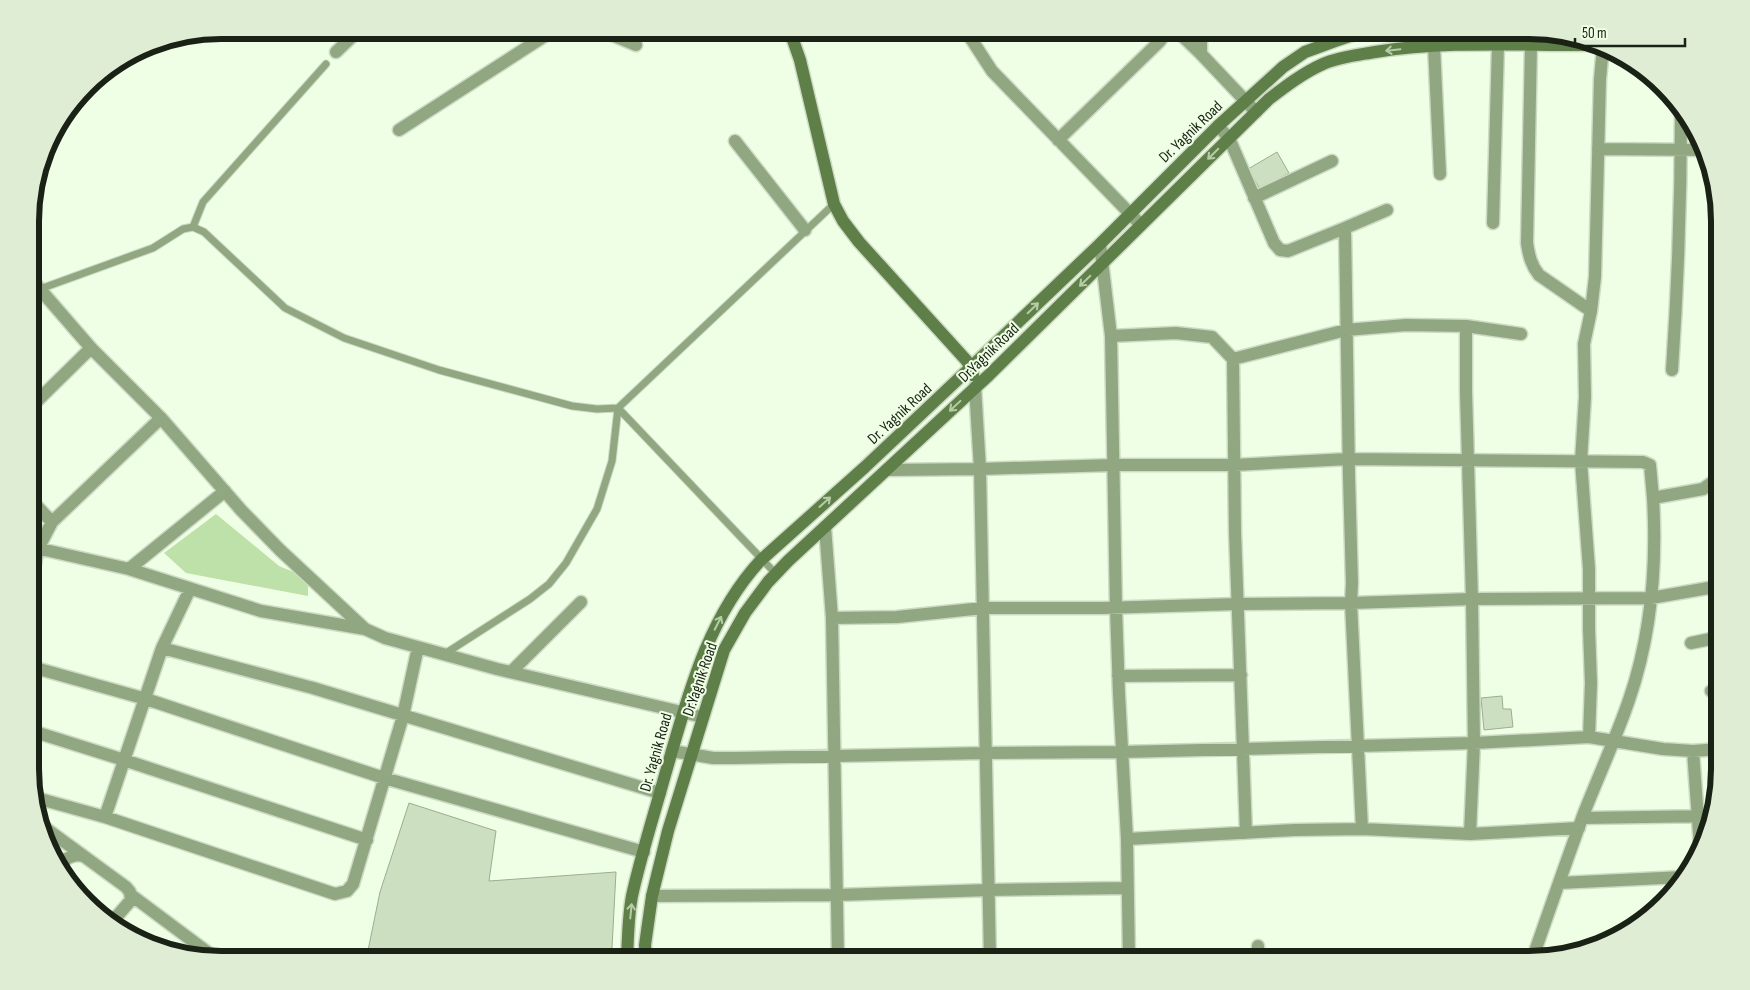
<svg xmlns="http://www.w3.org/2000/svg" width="1750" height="990" font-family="'Sofia Sans Condensed',sans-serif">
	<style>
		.green { fill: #bee0a9 }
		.building { fill: #ccdfc0; stroke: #9cae90 }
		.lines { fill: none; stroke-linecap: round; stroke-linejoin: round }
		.lane-casing { stroke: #cddbc4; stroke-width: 9 }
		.street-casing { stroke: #cddbc4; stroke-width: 15 }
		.secondary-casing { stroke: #cddbc4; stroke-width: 15 }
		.lane { stroke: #91a782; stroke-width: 7 }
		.street { stroke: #91a782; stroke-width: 12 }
		.secondary { stroke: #5f7f49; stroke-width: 12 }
		.oneway { stroke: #b5cca7 }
		.labels { text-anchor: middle; stroke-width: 4; stroke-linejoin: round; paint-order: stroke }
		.street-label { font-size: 16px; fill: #1a2115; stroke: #efffe5 }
		.rim { fill: none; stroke: #1a2115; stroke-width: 6 }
	</style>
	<rect width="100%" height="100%" fill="#efffe5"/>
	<path class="green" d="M216,514L279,566L308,578V596L186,573L164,553Z"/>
	<path class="building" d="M1277,152L1289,173L1260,189L1248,169Z
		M1502,696L1503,709H1511L1513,727L1484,730L1481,698Z
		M409,803L496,831L489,881L616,872L612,948L559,960H366L380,892Z
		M784,956V960H680Z"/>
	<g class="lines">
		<g class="lane-casing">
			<path id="lane" d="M193,227L203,202L326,64
				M40,289L153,248L183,229L193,227L204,232L285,308L344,338L439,370L572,406L597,409L618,408L834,204
				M618,408L776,574
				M443,655L530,599L549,584L566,563L597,509L612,461L618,408"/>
		</g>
		<g class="street-casing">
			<path id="street" d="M600,30L636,45
				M972,30L966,31L992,71L1141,225
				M1176,30L1201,54
				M1201,30V54L1256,112
				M1531,45L1527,243C1529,256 1531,265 1539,275L1591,311
				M1434,46L1440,174
				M336,52L359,30
				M1218,126L1229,138L1274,243L1280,250L1288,251L1345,228L1349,477L1352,583L1351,603L1362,829
				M399,130L554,30
				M1058,140L1160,41L1167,30
				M735,141L805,230
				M1598,149L1705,150
				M1254,198L1332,161
				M1493,223L1498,45
				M1345,228L1387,210
				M1100,244L1111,336L1116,608L1119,694L1127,839L1129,960
				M32,280L91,348L161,418L241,510L280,550L365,629
				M1466,326V392L1472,599L1474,743L1470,834
				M1111,336L1176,333L1212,337L1233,359L1346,330L1406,325L1466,326L1521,334
				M1233,359L1235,532L1246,833
				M1672,370C1678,283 1681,196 1681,109
				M975,387L980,469L990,960
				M32,406L91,348
				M887,470L980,469L1114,465H1234L1348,459L1643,462L1650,465L1653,498
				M32,501L52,522
				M825,527L832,618L838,960
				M32,547L129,569L261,611L365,629L385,638L497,669L703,717
				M129,569L225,491
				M32,578L38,549L52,522L161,418
				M832,618L897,617L983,608H1102L1238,604L1351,603L1472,599L1651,598L1720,586
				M1691,643L1720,637
				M162,648L313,688L660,793
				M32,667L146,699L384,778L644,852
				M511,672L581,602
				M1118,676L1241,675
				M1711,691L1720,689
				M32,731L124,760L367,840
				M1589,737L1591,683L1589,629V569L1581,461L1585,397L1584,344L1591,311L1595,277L1600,79L1603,47
				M672,751L713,758H735L985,753L1122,752L1474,743L1589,737L1663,749L1693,751L1720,749
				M1693,751L1700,847
				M33,797L105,817L335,894L347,891L353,884L403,716L418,647
				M105,817L162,648L190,589
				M1582,818L1709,816
				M44,827L126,887L130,892L131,900L112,922
				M1127,839L1295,830L1362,829L1470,834L1579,828
				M58,864C66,859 74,853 83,856
				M1559,883L1683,877
				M131,895L218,960
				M652,896L837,895L989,890L1127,888
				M1258,946V960
				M1534,955L1557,956
				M1532,960C1549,911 1566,862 1584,813C1599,775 1616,738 1629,700C1651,636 1657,565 1653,498L1703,489L1720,477"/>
		</g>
		<g class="secondary-casing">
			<path id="secondary" d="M787,30L793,40L800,60L834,204L843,221L859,242L966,360L971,367L973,375
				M627,960C628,939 628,917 632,896C641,855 654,815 665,775C687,700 706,619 761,560L865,467L971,367L1100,244L1218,126L1283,67L1305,52L1335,41L1356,34L1387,30
				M646,960L645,945L652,896L668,831L724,650L745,613L768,582L788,561L989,375L1269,99C1286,86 1303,73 1323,64C1339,57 1358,55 1375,52C1448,40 1525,46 1599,45"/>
		</g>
		<use href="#lane" class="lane"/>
		<use href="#street" class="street"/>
		<use href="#secondary" class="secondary"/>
	</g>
	<defs><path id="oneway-shaft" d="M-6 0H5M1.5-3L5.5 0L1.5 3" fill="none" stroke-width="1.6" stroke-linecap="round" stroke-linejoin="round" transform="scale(1.25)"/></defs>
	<g class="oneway">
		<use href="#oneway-shaft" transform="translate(1393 50) rotate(174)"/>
		<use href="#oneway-shaft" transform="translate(1213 154) rotate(135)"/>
		<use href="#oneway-shaft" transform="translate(1085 281) rotate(136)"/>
		<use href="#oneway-shaft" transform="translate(1033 308) rotate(-44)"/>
		<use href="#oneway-shaft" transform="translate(955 406) rotate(137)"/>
		<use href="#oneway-shaft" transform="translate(825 502) rotate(-42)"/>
		<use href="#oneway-shaft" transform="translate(718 623) rotate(-63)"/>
		<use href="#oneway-shaft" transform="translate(631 911) rotate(-84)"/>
	</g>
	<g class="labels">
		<g class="street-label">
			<text transform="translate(1190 131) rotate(-44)" y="6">Dr. Yagnik Road</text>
			<text transform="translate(988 352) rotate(-44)" y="6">Dr.Yagnik Road</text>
			<text transform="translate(899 413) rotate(-43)" y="6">Dr. Yagnik Road</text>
			<text transform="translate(699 679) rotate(-71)" y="6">Dr.Yagnik Road</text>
			<text transform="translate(655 752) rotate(-74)" y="6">Dr. Yagnik Road</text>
		</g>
	</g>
	<path d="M0 0H1750V990H0ZM221 39H1529A182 182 0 0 1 1711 221V769A182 182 0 0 1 1529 951H221A182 182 0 0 1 39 769V221A182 182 0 0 1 221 39Z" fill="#deedd4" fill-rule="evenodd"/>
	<path class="rim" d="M221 39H1529A182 182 0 0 1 1711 221V769A182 182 0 0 1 1529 951H221A182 182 0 0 1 39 769V221A182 182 0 0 1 221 39Z"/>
	<path d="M1575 38v8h110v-8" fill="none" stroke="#1a2115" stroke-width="2.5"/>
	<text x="1582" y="38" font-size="15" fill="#1a2115" stroke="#efffe5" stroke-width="4" paint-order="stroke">50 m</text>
</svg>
